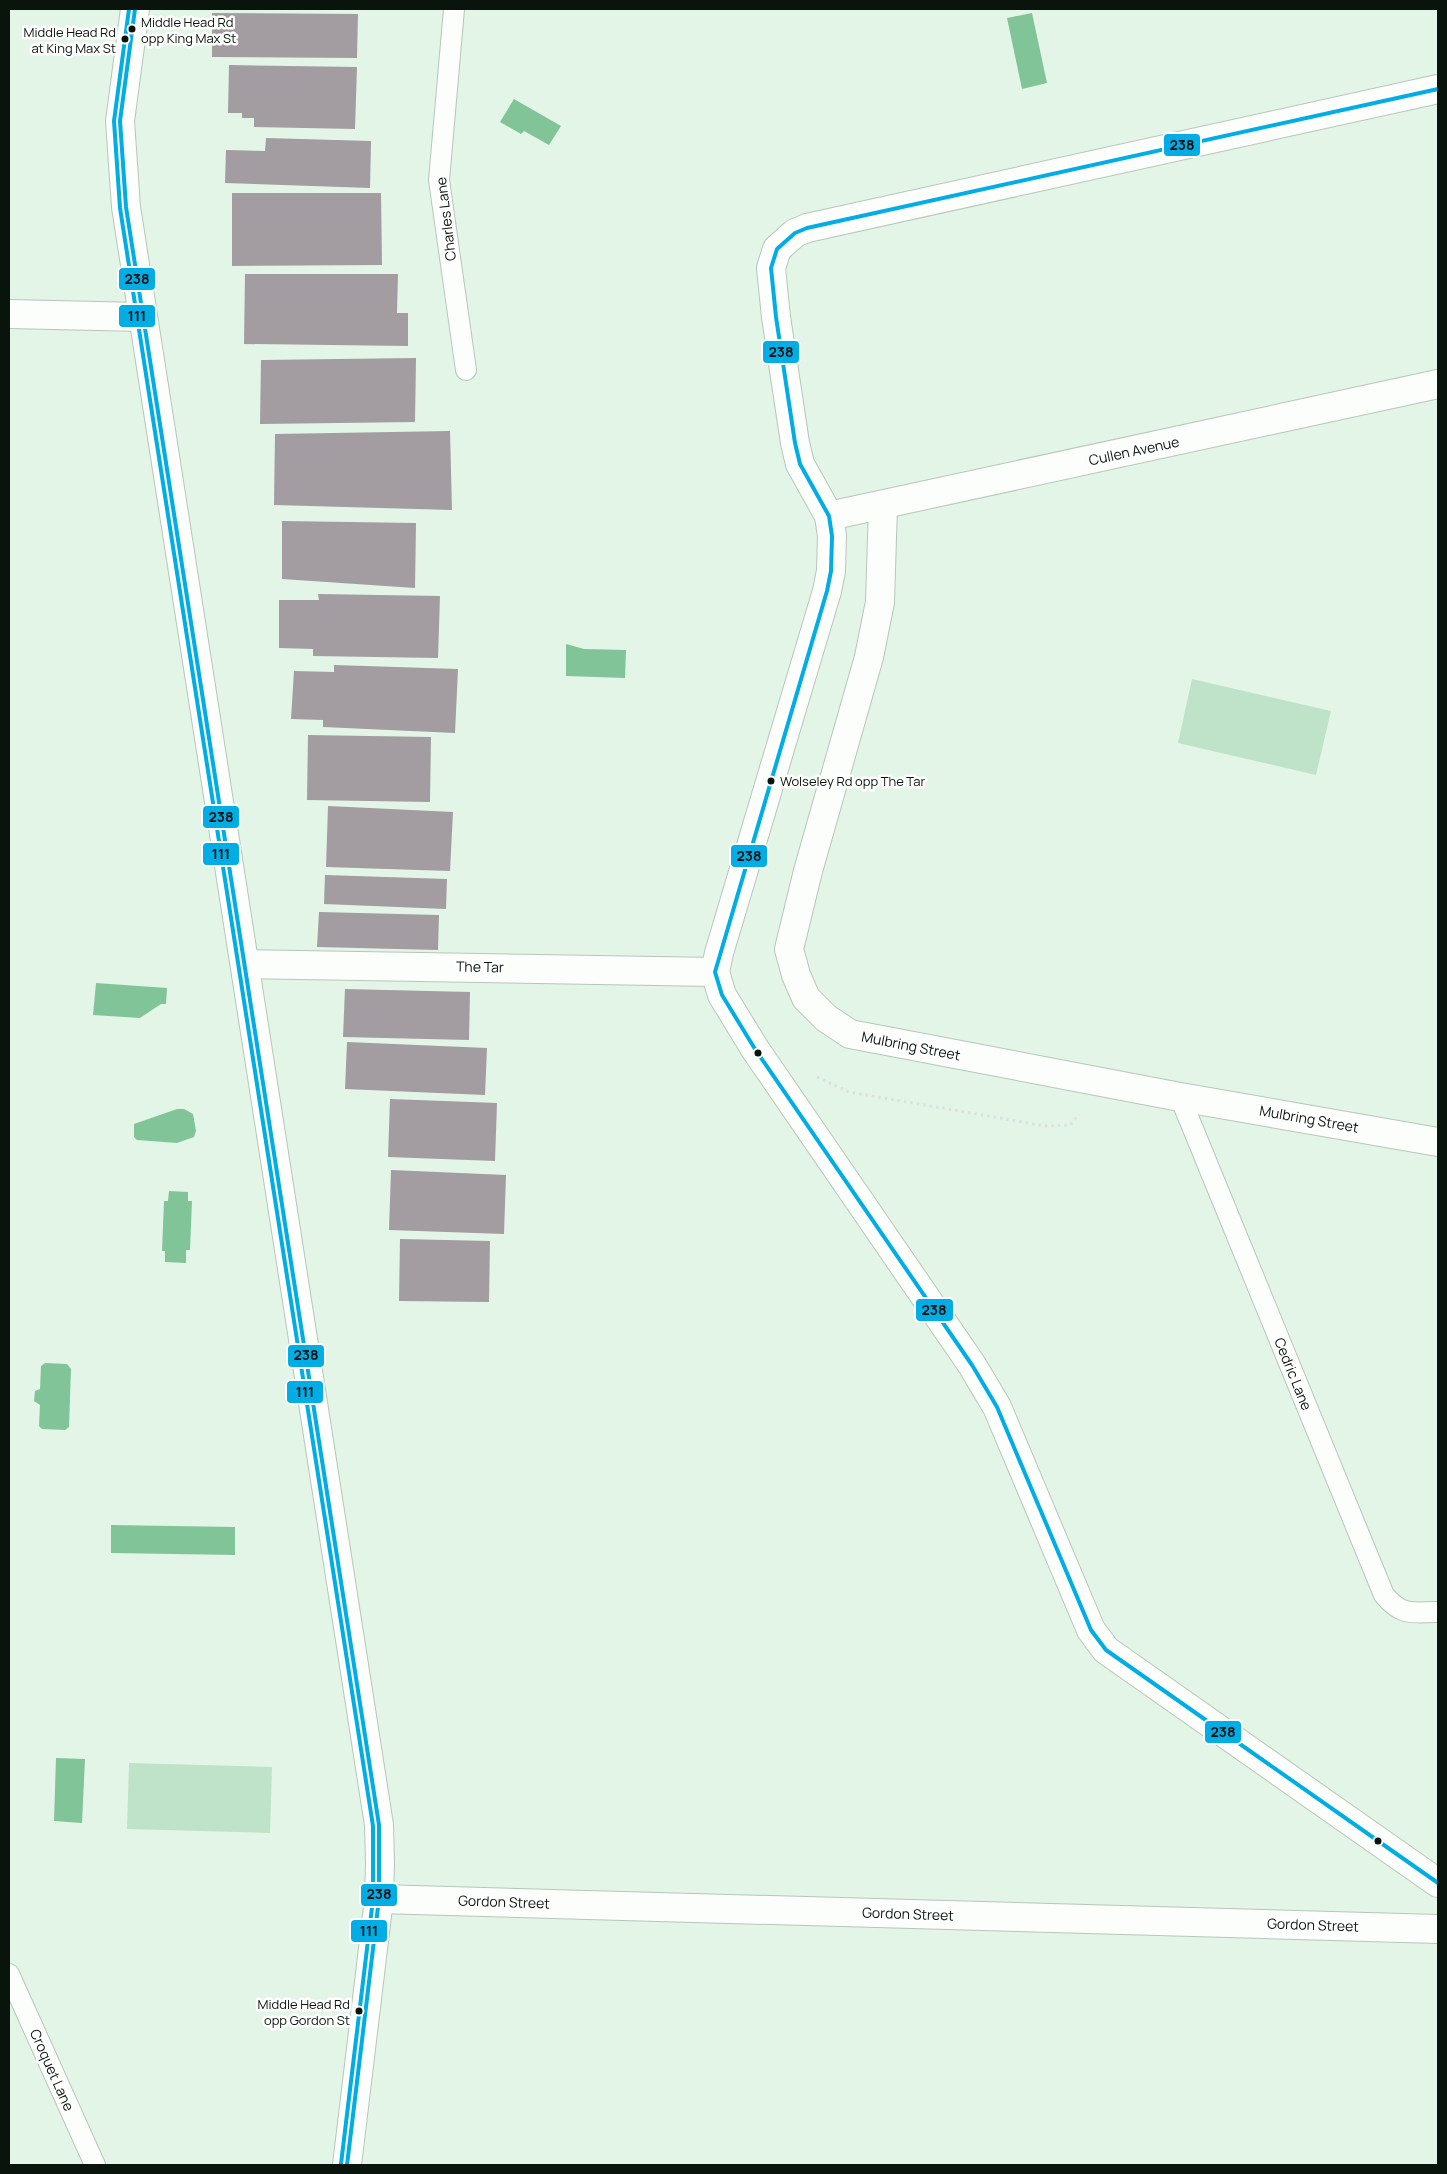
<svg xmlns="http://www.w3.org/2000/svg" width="1447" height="2174" font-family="Manrope,sans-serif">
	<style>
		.green { fill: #bee3c8 }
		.water { fill: #81c498 }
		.building { fill: #a39ca1 }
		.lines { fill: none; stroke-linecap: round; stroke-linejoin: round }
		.lane-casing { stroke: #b7c6bb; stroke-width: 22 }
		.street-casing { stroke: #b7c6bb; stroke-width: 30 }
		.secondary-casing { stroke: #b7c6bb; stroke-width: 30 }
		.path { stroke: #dbe1dd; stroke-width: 3; stroke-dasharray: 2.5 4; stroke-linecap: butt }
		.lane { stroke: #fbfefb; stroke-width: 20 }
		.street { stroke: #fbfefb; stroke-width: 28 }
		.secondary { stroke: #fbfefb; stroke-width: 28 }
		.bus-1-casing { stroke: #fff; stroke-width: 8 }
		.bus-2-casing { stroke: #fff; stroke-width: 8 }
		.bus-1 { stroke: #00ade4; stroke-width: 4 }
		.bus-2 { stroke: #00ade4; stroke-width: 4 }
		.bus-dot { fill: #08140c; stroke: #fff; stroke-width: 2 }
		.labels { text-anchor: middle; stroke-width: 5; stroke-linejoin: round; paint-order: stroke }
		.bus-label { font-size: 13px; fill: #08140c; stroke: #fff; text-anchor: start }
		.street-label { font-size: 14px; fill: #08140c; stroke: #fff }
		.line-badge { stroke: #fff; stroke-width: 2 }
		.pale-badge-label { font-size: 14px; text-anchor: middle; font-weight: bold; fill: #111 }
	</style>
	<rect width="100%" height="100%" fill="#e3f5e7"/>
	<path class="green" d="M1192,679L1331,711L1316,775L1178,743Z
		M129,1763L272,1767L270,1833L127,1829Z"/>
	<path class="water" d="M1032,13L1047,83L1022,89L1007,18Z
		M514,99L561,126L549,145L524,131L521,134L500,122Z
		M566,644L584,649L626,650L625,678L566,676Z
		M96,983L167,988L166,1004H161L140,1018L93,1015Z
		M177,1109H184L193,1114L196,1131L194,1137L177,1143L137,1140L134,1137V1124Z
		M169,1191L188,1192V1201H192L190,1250H186V1263L165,1262V1251H162L164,1201H168Z
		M45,1363L67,1364L71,1369L69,1427L65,1430L42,1429L39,1426L40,1405L34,1401L35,1391L40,1389L41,1366Z
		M111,1525L235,1527V1555L111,1553Z
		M56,1758L85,1759L82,1823L54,1821Z"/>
	<path class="building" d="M212,13L358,14L357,58L212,57Z
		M229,65L357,67L355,129L254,127V118H242V113H228Z
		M266,138L371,141L370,188L225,183L226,150L265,151Z
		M232,193H381L382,265L232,266Z
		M245,274H398L397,313H408V346L244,344Z
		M416,358L415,422L260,424L261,360Z
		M450,431L452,510L274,505L275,434Z
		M282,521L416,523L415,588L282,579Z
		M318,594L440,596L438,658L313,656V649L279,648V600H319Z
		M334,665L458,669L455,733L323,727V720L291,719L294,671L334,672Z
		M308,735L431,737L430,802L307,800Z
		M328,806L453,812L450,871L326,867Z
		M325,875L447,879L446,909L324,904Z
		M319,912L439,915L438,950L317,947Z
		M345,989L470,992L469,1040L343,1037Z
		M347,1042L487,1048L485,1095L345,1089Z
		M390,1099L497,1103L495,1161L388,1157Z
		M391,1170L506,1175L504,1234L389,1230Z
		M400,1239L490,1241L489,1302L399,1301Z"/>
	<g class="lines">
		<g class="lane-casing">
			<path id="lane" d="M454,9L439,180L466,370
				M1180,1097L1384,1595C1403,1617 1411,1612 1438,1612
				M9,1974L95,2165"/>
		</g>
		<g class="street-casing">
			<path id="street" d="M1438,89L807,228L795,233L777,249L771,268L776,317L795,443L800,464L829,516L832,536L831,571L827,591L719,953L715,972L722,995L755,1049L972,1365L997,1407L1091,1630L1106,1650L1438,1883
				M9,314L142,317
				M883,506L880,602L869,657L808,871L789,949L796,975L806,998L826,1018L850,1034L1180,1097L1438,1142
				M829,516L1438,384
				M245,964L715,972
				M379,1899L1438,1929"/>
		</g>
		<g class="secondary-casing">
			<path id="secondary" d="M135,9L120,121L126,207L379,1825L380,1863L379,1899L347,2165"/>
		</g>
		<path class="path" d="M817,1077L849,1092L1046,1126L1070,1125L1079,1114"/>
		<use href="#lane" class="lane"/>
		<use href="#street" class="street"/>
		<use href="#secondary" class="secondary"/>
		<g class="bus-1-casing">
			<path id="bus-1" d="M135,9L120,121L126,207L379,1825V1899L347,2165
				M1438,89L807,228L795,233L777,249L771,268L776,317L795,443L800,464L829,516L832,536L831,571L827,591L715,972L722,995L755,1049L972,1365L997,1407L1091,1630L1106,1650L1438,1883"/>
		</g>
		<g class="bus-2-casing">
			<path id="bus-2" d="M129,9L114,121L120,208L373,1826V1899L341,2164"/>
		</g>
		<use href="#bus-1" class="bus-1"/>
		<use href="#bus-2" class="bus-2"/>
	</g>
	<g class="bus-dot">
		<circle cx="132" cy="29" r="4.5"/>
		<circle cx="125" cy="39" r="4.5"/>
		<circle cx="771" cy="781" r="4.5"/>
		<circle cx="758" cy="1053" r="4.5"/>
		<circle cx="1378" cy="1841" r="4.5"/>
		<circle cx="359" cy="2011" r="4.5"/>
	</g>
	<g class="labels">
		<g class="bus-label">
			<text x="141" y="27">Middle Head Rd<tspan x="141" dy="16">opp King Max St</tspan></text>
			<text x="116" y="37" text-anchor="end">Middle Head Rd<tspan x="116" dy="16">at King Max St</tspan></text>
			<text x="780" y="786">Wolseley Rd opp The Tar</text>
			<text x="350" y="2009" text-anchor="end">Middle Head Rd<tspan x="350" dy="16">opp Gordon St</tspan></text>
		</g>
		<g class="street-label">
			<text transform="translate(446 219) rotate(-97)" y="5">Charles Lane</text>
			<text transform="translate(1134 451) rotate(-12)" y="5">Cullen Avenue</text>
			<text transform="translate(480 967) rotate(1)" y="5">The Tar</text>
			<text transform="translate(911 1046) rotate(11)" y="5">Mulbring Street</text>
			<text transform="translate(1309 1119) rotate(10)" y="5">Mulbring Street</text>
			<text transform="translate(1293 1374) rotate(68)" y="5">Cedric Lane</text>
			<text transform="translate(504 1902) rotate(2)" y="5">Gordon Street</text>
			<text transform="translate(908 1914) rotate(2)" y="5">Gordon Street</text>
			<text transform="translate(1313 1925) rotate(2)" y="5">Gordon Street</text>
			<text transform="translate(52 2070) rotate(66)" y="5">Croquet Lane</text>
		</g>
	</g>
	<g class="line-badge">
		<rect x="1163" y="133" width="38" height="24" rx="5" fill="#00ade4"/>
		<rect x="118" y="267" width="38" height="24" rx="5" fill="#00ade4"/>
		<rect x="118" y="304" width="38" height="24" rx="5" fill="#00ade4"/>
		<rect x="762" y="340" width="38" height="24" rx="5" fill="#00ade4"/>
		<rect x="202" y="805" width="38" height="24" rx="5" fill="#00ade4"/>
		<rect x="202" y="842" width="38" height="24" rx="5" fill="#00ade4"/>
		<rect x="730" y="844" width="38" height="24" rx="5" fill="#00ade4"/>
		<rect x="915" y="1298" width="39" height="24" rx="5" fill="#00ade4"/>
		<rect x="287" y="1344" width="38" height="24" rx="5" fill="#00ade4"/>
		<rect x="286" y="1380" width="38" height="24" rx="5" fill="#00ade4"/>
		<rect x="1204" y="1720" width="38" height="24" rx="5" fill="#00ade4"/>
		<rect x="360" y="1883" width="38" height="24" rx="5" fill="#00ade4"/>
		<rect x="350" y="1919" width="38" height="24" rx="5" fill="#00ade4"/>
	</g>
	<g class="pale-badge-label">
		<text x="1182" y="150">238</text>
		<text x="137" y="284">238</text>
		<text x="137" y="321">111</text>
		<text x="781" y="357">238</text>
		<text x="221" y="822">238</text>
		<text x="221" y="859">111</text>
		<text x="749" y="861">238</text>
		<text x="934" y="1315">238</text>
		<text x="306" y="1360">238</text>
		<text x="305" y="1397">111</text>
		<text x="1223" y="1737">238</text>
		<text x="379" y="1899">238</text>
		<text x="369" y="1936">111</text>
	</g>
	<rect width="1447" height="2174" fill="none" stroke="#08140c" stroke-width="20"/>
</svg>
